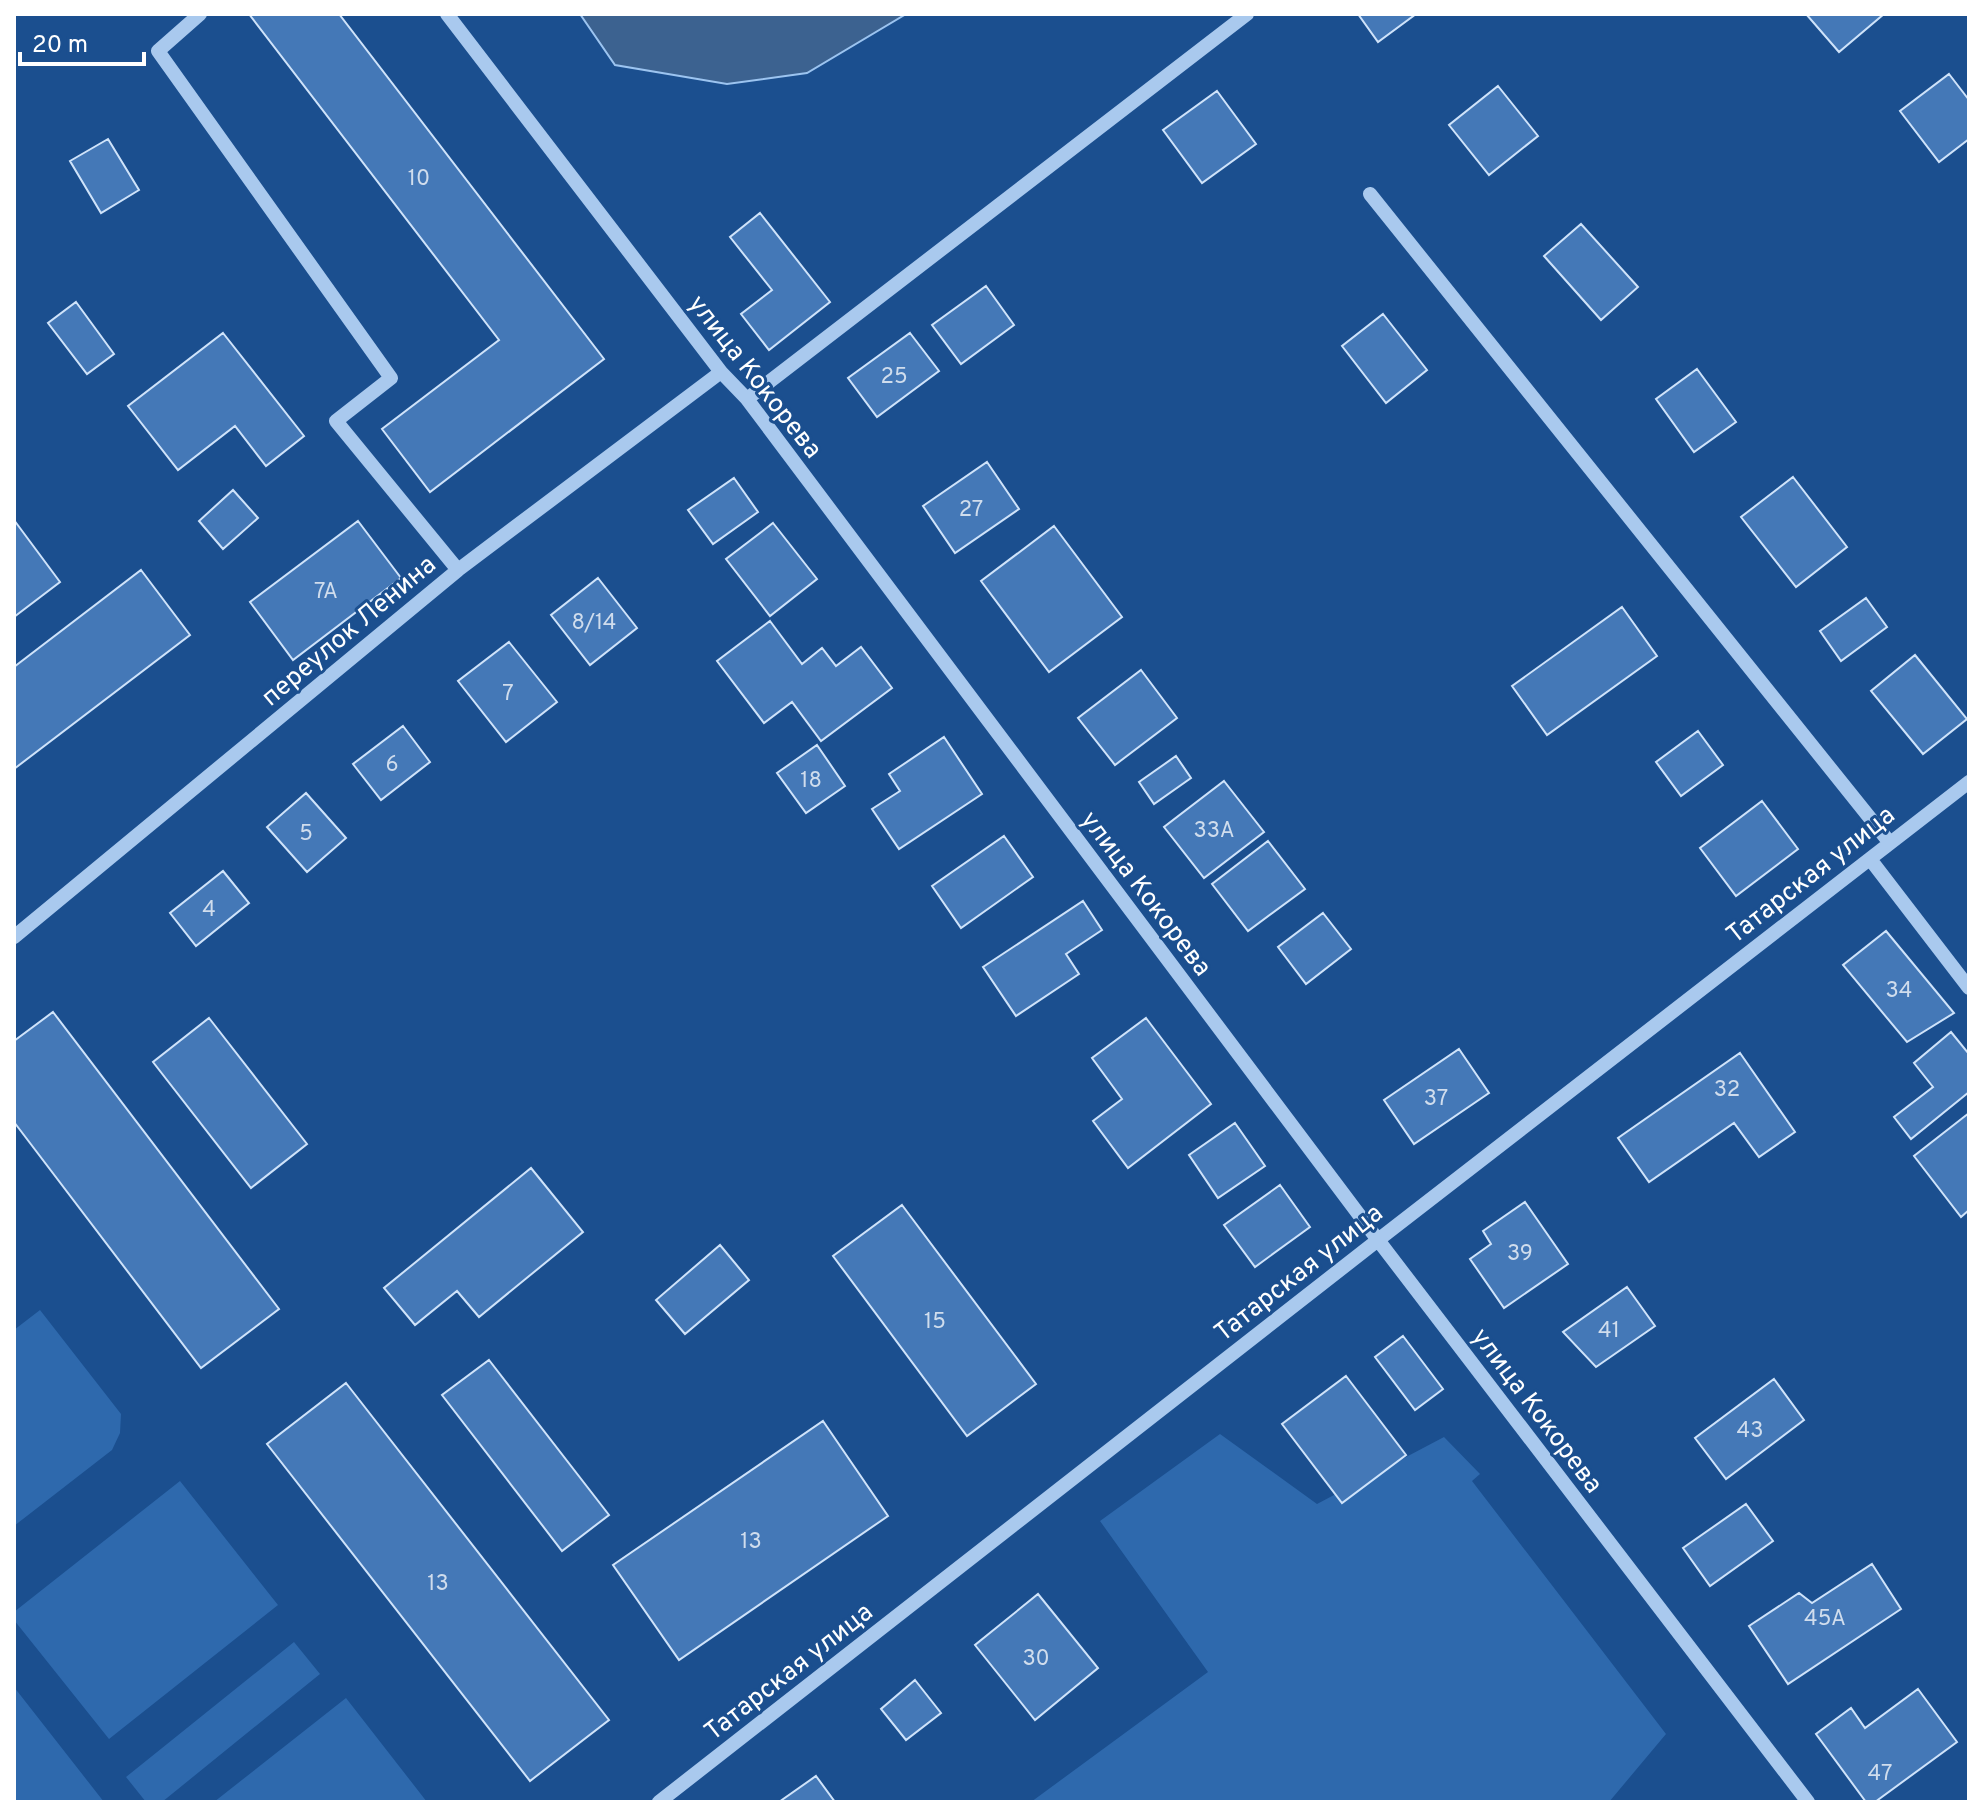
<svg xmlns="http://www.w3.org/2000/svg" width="1983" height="1816" font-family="Overpass,sans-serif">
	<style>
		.green { fill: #2e69ad }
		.water { fill: #3c6290; stroke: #9cc4f0; stroke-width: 2 }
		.building { fill: #4478b7; stroke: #cfe3fa; stroke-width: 2 }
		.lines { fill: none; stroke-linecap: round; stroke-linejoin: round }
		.minor { stroke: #a9c9ee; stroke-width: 14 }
		.labels { text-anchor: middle; stroke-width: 6; stroke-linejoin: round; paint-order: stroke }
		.number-label { font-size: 22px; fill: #d0dded }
		.street-label { font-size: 26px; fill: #fff; stroke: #1b4f8f }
	</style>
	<rect width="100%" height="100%" fill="#1b4f8f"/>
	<path class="green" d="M40,1310L121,1414L120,1433L112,1450L14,1526V1330Z
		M1220,1434L1317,1504L1444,1437L1480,1474L1472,1481L1666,1734L1609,1802H1031L1208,1672L1100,1521Z
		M180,1481L278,1605L109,1739L14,1620V1612Z
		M294,1642L320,1674L162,1802H146L126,1777Z
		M14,1687L104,1802H14Z
		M346,1698L427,1802H214Z"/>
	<path class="water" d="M580,14H906L807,73L727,84L615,65Z"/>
	<path class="building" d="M249,14H339L604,359L430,492L382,429L499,340Z
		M1358,14H1416L1378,42Z
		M1806,14H1884L1839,52Z
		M1949,74L1969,100V139L1939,162L1900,111Z
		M1498,86L1538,136L1489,175L1449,125Z
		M1217,91L1256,144L1202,183L1163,130Z
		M108,139L139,190L101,213L70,161Z
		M760,213L830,302L769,350L741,314L772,290L730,237Z
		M1581,224L1638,287L1601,320L1544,256Z
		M986,286L1014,325L961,364L932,325Z
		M76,302L114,354L87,374L48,323Z
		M1383,314L1427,370L1386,403L1342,346Z
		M223,333L304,436L266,466L235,426L178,470L128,406Z
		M910,333L939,371L877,417L848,378Z
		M1697,369L1736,422L1694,452L1656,399Z
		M987,462L1019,509L955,553L923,506Z
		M1793,477L1847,547L1796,587L1741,517Z
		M734,478L758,512L713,544L688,510Z
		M233,490L258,518L223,549L199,521Z
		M14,520L60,582L14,617Z
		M358,521L401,578L293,660L250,602Z
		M773,523L817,579L770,616L726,559Z
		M1054,526L1122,617L1049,672L981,581Z
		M141,570L190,635L14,769V667Z
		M598,578L637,628L590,665L551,615Z
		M1866,598L1887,627L1841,661L1820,631Z
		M1622,607L1657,656L1547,735L1512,686Z
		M770,621L802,664L822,648L836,666L861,647L892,688L821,741L792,702L764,723L717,661Z
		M509,642L557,702L506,742L458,681Z
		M1915,655L1967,719L1923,754L1871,691Z
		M1141,670L1177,718L1115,765L1078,718Z
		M403,726L430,762L381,800L353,764Z
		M1698,731L1723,765L1681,796L1656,762Z
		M944,737L982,794L899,849L872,809L900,791L889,774Z
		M817,745L845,786L806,813L777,773Z
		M1176,756L1191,778L1154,804L1139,782Z
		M1224,781L1264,832L1204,878L1164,827Z
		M306,793L346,838L307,872L267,827Z
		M1762,801L1798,849L1736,896L1700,848Z
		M1004,836L1033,877L961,928L932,886Z
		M1268,841L1305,889L1248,931L1212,884Z
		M223,871L249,903L196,946L170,913Z
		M1083,901L1102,930L1066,954L1079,974L1016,1016L983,967Z
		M1323,913L1351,949L1306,984L1278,947Z
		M1886,931L1954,1013L1907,1042L1843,965Z
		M53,1012L279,1309L201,1368L14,1122V1041Z
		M209,1018L307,1144L251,1188L153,1062Z
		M1146,1018L1211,1104L1128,1168L1093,1121L1122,1099L1092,1058Z
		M1951,1032L1969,1054V1092L1911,1139L1894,1117L1933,1087L1914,1063Z
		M1459,1049L1489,1093L1414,1144L1384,1100Z
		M1740,1053L1795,1132L1759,1157L1734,1123L1649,1182L1618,1138Z
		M1969,1113V1210L1961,1217L1914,1156Z
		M1235,1123L1265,1166L1218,1198L1189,1155Z
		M531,1168L583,1232L479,1317L457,1291L415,1325L384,1288Z
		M1280,1185L1310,1227L1255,1267L1224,1225Z
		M1525,1202L1568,1264L1504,1308L1470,1259L1491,1244L1483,1231Z
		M902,1205L1036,1384L967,1436L833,1256Z
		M720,1245L749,1280L685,1334L656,1300Z
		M1627,1287L1655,1326L1596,1367L1563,1332Z
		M1403,1336L1443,1389L1415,1410L1375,1357Z
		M489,1360L609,1515L562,1551L442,1395Z
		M1346,1376L1406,1455L1342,1503L1282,1424Z
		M1774,1379L1804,1420L1726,1479L1695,1438Z
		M346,1383L609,1720L530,1781L267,1444Z
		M823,1421L888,1516L679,1660L613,1565Z
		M1746,1504L1773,1541L1710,1586L1683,1548Z
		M1872,1564L1901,1609L1788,1684L1749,1626L1799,1593L1812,1603Z
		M1038,1594L1098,1668L1035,1720L975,1645Z
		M915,1680L941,1713L906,1740L881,1709Z
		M1918,1689L1957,1742L1875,1802H1866L1816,1734L1851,1708L1865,1728Z
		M816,1776L835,1802H779Z"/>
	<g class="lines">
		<path class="minor" d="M200,14L158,51L391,378L336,421L458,570
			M447,14L721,372L747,399L1378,1240L1808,1802
			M1370,194L1890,843
			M747,399L1247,14
			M1870,859L1969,988
			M14,937L458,570L721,372
			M659,1802L1378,1240L1969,782"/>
	</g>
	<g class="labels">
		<g class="number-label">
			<text x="419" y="185">10</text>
			<text x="894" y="383">25</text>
			<text x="971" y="516">27</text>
			<text x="326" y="598">7А</text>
			<text x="594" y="629">8/14</text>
			<text x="508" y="700">7</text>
			<text x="392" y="771">6</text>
			<text x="811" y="787">18</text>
			<text x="1214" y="837">33А</text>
			<text x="306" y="840">5</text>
			<text x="209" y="916">4</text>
			<text x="1899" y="997">34</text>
			<text x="1727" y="1096">32</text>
			<text x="1436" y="1105">37</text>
			<text x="1520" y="1260">39</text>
			<text x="935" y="1328">15</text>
			<text x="1609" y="1337">41</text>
			<text x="1750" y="1437">43</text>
			<text x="751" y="1548">13</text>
			<text x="438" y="1590">13</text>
			<text x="1825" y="1625">45А</text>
			<text x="1036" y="1665">30</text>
			<text x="1880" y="1780">47</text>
		</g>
		<g class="street-label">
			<text transform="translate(756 376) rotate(52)" y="9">улица Кокорева</text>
			<text transform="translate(348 630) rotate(-40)" y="9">переулок Ленина</text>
			<text transform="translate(1810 874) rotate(-38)" y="9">Татарская улица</text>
			<text transform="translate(1147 893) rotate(53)" y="9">улица Кокорева</text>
			<text transform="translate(1298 1272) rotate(-38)" y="9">Татарская улица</text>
			<text transform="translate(1538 1410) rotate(53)" y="9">улица Кокорева</text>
			<text transform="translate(788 1671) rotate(-38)" y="9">Татарская улица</text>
		</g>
	</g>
	<rect width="1983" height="1816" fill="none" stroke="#ffffff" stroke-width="32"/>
	<path d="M20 52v12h124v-12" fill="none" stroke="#ffffff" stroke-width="4"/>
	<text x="32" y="52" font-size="24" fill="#ffffff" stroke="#1b4f8f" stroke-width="6" paint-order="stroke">20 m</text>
</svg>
